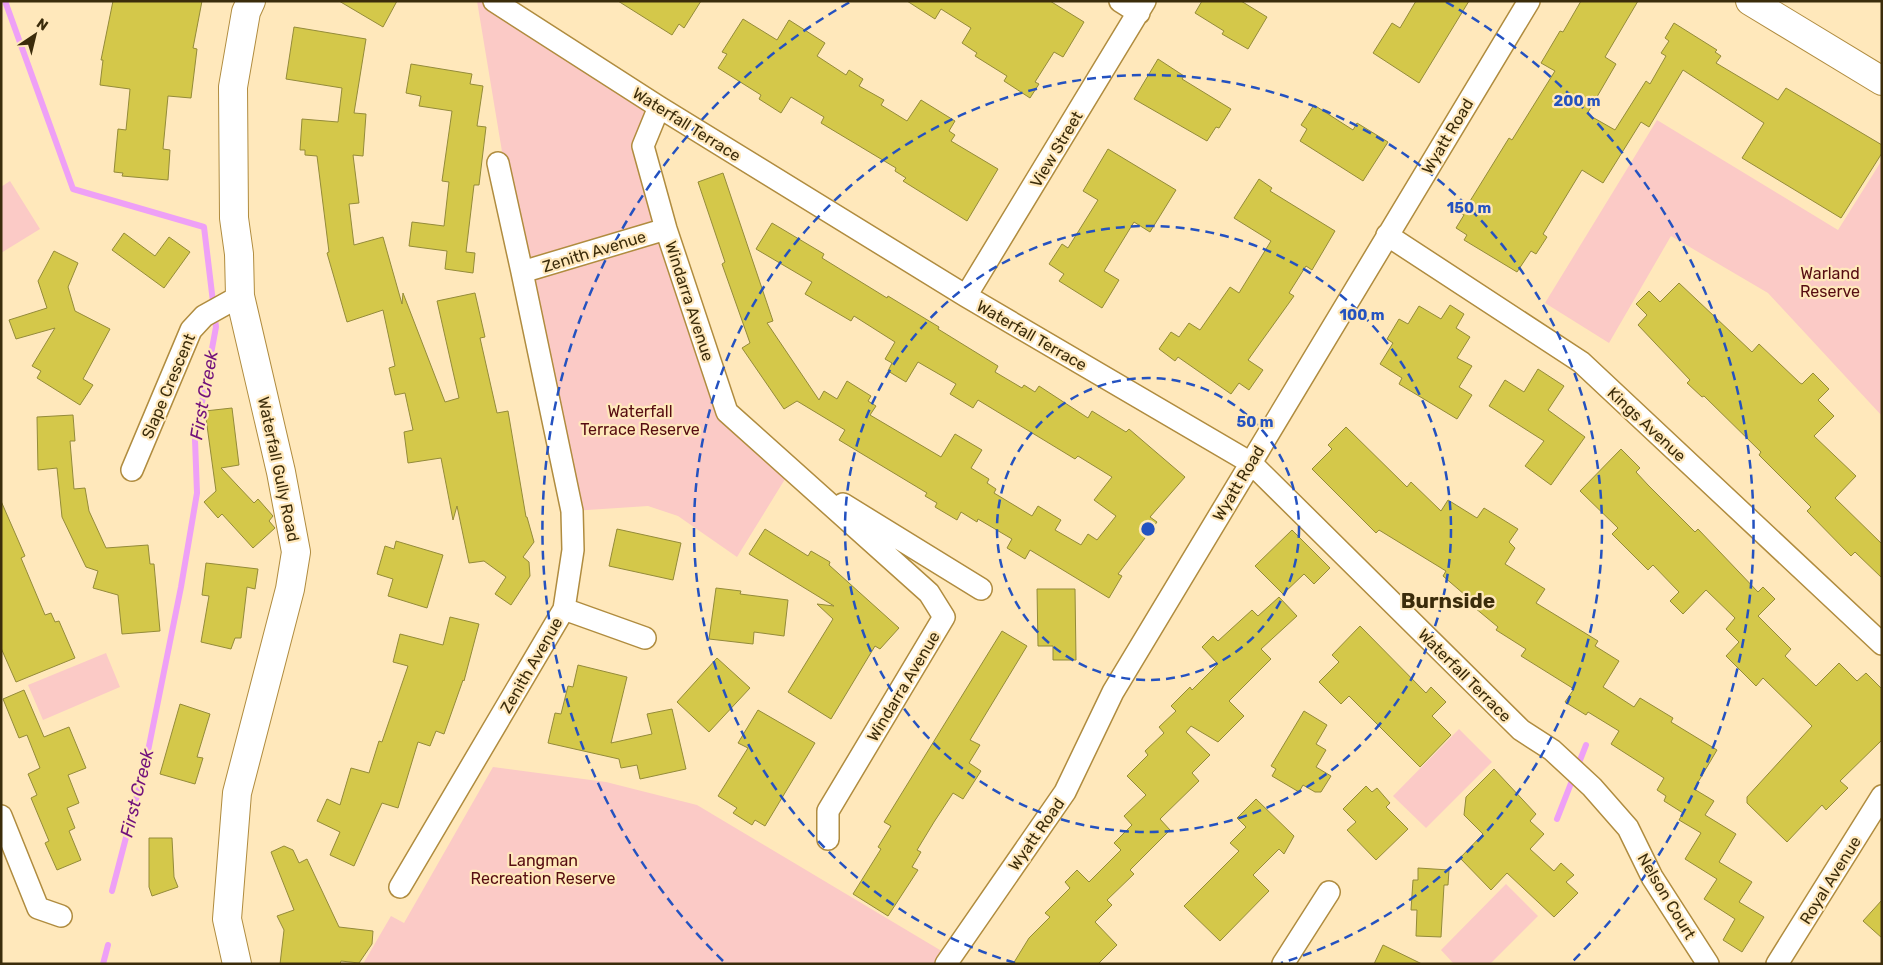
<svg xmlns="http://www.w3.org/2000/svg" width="1883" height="965" font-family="Rubik,sans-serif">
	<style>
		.green { fill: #fbcac6 }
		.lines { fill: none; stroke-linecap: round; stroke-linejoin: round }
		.stream { stroke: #eea0f6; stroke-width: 6 }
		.building { fill: #d4c84a; stroke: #948b39 }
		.street-casing { stroke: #b08c3f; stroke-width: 24 }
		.secondary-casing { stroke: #b08c3f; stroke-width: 30 }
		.street { stroke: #fff; stroke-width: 21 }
		.secondary { stroke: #fff; stroke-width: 28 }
		.ring { fill: none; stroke: #2452c0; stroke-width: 2.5; stroke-dasharray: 9 6 }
		.labels { text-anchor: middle; stroke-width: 4.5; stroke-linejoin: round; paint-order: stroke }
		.street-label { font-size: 16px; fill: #3b2c0b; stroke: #ffe8bb }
		.park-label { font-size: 16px; fill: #560c11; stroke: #ffe8bb }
		.water-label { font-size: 18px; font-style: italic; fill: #71107b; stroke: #ffe8bb }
		.district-label { font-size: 21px; font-weight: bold; fill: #3b2c0b; stroke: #ffe8bb }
		.centre { fill: #2452c0; stroke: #ffe8bb; stroke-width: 2.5 }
		.ring-label { font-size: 15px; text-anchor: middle; font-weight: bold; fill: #2452c0; stroke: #ffe8bb; stroke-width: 4.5; stroke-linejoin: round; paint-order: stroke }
	</style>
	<rect width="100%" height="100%" fill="#ffe8bb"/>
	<path class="green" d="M477,1H494L659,107L643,147L727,412L790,471L737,557L678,516L648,506L572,511L522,272Z
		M1657,120L1838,230L1882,160V416L1768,293L1671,236L1609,343L1545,303Z
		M10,181L40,229L1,253V187Z
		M106,653L120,687L43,720L28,685Z
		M1459,729L1492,762L1426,828L1393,796Z
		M493,767L606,782L697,805L950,956L946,964H363L391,916L404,923Z
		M1506,884L1538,916L1490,964H1454L1441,950Z"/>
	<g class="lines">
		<path class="stream" d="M5,1L73,189L204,227L216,327L195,440L197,493L181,587L146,761L112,891
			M1557,819L1586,745
			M103,964L108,945"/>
	</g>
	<path class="building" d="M113,1H202L193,48L197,49L191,98L168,96L163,149L170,150L168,180L122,176L123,173L114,172L118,129L126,130L130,89L100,85L103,60H101Z
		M339,1H397L383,27Z
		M618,1H701L684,28L679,24L672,35Z
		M907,1H1050L1084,22L1063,57L1054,52L1035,82L1039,84L1030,98L1004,81L1007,76L975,56L977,53L962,43L971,28L941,9L935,19Z
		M1202,1H1241L1267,17L1248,49L1222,34L1224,31L1195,13Z
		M1416,1H1469L1419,83L1373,53L1392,23L1400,28Z
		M1581,1H1638L1605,57L1616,64L1587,114L1615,130L1646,81L1650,84L1666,56L1661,53L1669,41L1665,38L1674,23L1717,50L1715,52L1721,56L1716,63L1778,100L1786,88L1882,145V153L1841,218L1742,158L1764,123L1683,70L1649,127L1641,122L1603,183L1582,170L1543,234L1547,237L1536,254L1531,251L1517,272L1464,240L1467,235L1456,228L1464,215L1462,214L1509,138L1512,140L1555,71L1541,63L1560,31L1563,32Z
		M743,19L777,40L789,20L825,43L817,56L846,75L849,70L863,79L859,86L884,100L881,105L907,121L921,100L955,121L949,131L955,135L951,141L998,169L967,221L903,181L906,178L895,171L896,168L821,123L824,117L791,97L781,113L759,99L761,95L718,68L727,54L722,52Z
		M294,27L366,39L354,113L366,114L363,156L353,155L359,203L349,204L354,245L383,237L402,304L403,293L445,402L459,398L437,301L475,293L485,337L480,338L497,413L508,411L526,517H527L534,542L523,557L529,562L530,576L511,605L495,594L506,577L484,561L469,563L457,506L453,520L441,458L408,463L404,432L413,430L405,393L395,395L389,368L395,366L383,310L347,322L327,253L329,252L317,156L305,155V150H300L302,119L338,122L342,88L286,79Z
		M1158,59L1184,76L1182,79L1231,109L1219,128L1216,127L1207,141L1134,99Z
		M411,64L472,74L470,84L483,86L477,126L486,127L479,185H474L466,252L475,253L473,273L445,269L447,251L409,246L412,222L444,226L449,182L442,181L452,111L419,106L421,96L406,93Z
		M1314,105L1353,130L1357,123L1388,142L1363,181L1300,141L1307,129L1301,125Z
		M1108,149L1176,190L1150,232L1134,222L1104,271L1119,280L1102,308L1059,281L1064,274L1049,264L1062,244L1068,248L1098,200L1083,191Z
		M723,173L773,321L767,323L819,400L824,391L837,399L847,381L871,396L868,401L876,406L870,415L941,457L955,434L982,450L971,468L989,479L987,483L996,489L994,493L1032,516L1038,506L1061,520L1055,530L1081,545L1088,534L1097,540L1116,516L1094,500L1112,477L1078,456L1075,459L978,400L973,408L950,394L956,384L918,362L906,382L888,371L892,363L885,359L895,342L854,316L851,321L805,294L812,282L756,249L772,223L824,254L822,258L887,298L888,296L939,327L938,329L998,366L995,372L1022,388L1024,385L1035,392L1039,386L1088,418L1092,411L1126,432L1129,429L1185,477L1150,517L1157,522L1118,574L1122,576L1109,598L1030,550L1025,559L1007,548L1012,539L978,519L977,522L961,512L957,520L935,507L937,503L925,496L927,493L839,440L845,430L797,401L784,409L742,348L750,343L722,264L725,262L698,182Z
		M1259,179L1272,188L1270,191L1335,231L1312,270L1306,266L1289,293L1294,296L1248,360L1263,370L1249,390L1239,383L1231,394L1178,357L1175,361L1159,349L1171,332L1179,337L1189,323L1200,330L1230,287L1239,293L1271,241L1234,218Z
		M124,233L155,256L169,237L190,252L164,288L112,250Z
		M54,251L78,263L68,287L75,311L110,329L83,379L93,385L80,405L37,378L41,371L32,366L55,328L16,339L9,320L47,308L38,281Z
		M1679,283L1752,352L1759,344L1800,383L1802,384L1813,373L1829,389L1818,400L1834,416L1814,436L1856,476L1835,498L1882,544V578L1855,552L1851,556L1807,511L1811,507L1759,455L1761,452L1704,396L1702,397L1687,383L1690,380L1638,325L1647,315L1636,304L1649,291L1660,302Z
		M1450,305L1464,314L1456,328L1470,337L1457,358L1472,366L1459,387L1472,395L1457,419L1399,384L1402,378L1380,364L1393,343L1387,339L1399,319L1408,324L1419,306L1441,319Z
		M1538,369L1564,386L1548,410L1585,437L1551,485L1525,466L1544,441L1489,406L1505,380L1524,392Z
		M232,408L239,465L221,468L254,503L258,499L273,516L269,521L275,528L253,548L222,514L218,518L204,502L216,491L205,411Z
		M73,415L75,441H70L74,489L85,488L89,511L106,548L148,545L150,564H154L160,631L122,634L118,595L93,588L98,571L86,567L62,517L57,468L38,470L37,417Z
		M1346,427L1407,487L1411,482L1441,511L1448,500L1477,518L1484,508L1518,529L1509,542L1515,548L1505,564L1545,589L1536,603L1598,641L1595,646L1619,661L1603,687L1634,707L1640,698L1673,718L1671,722L1717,750L1694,789L1714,801L1705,815L1736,834L1719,862L1752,882L1739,902L1764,917L1742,952L1723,940L1735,919L1704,899L1717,879L1685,859L1701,833L1679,820L1683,813L1664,801L1666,796L1657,790L1664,778L1611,744L1619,731L1588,712L1586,715L1565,702L1574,689L1521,656L1526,649L1496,630L1498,627L1463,598L1465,595L1443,576L1446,571L1379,530L1376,533L1312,469L1332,449L1328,445Z
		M1621,449L1640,468L1636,472L1648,485L1695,532L1698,529L1758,592L1763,587L1775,599L1758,616L1791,649L1785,656L1816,686L1839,663L1857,681L1866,673L1882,689V740L1840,781L1848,788L1826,810L1822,805L1787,842L1747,803V797L1812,726L1763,678L1756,686L1726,656L1739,642L1726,629L1735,618L1706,590L1683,614L1670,601L1679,592L1653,565L1648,570L1612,534L1618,528L1580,491Z
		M1,501L25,556L21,558L45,615L51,613L55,622L59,621L75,658L16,682L1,648Z
		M617,529L681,543L673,580L609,566Z
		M765,529L808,556L811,551L830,562L829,565L899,628L880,649L875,646L831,719L788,692L833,619L817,604L834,606L749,554Z
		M1292,530L1330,568L1314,584L1304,574L1283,594L1255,566Z
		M396,541L443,555L427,608L388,596L393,579L377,574L385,546L394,549Z
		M206,563L258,569L255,589L247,587L241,638H235L231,649L201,642L209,596L202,595Z
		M716,588L741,591L740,594L788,600L784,636L754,632L753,644L709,639Z
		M1037,589H1075L1076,660H1053V646H1038Z
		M1279,597L1297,616L1261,649L1271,659L1229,701L1244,716L1218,742L1191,726L1186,732L1210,755L1192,773L1199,781L1160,819L1170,830L1130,870L1134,874L1107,900L1112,905L1095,922L1117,945L1098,964H1013L1029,938L1050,917L1045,913L1070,888L1065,882L1077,870L1089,882L1121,850L1114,843L1132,825L1124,816L1146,795L1127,776L1148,755L1145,751L1164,733L1159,727L1176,711L1171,706L1190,687L1192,690L1218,664L1202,647L1213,636L1218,641L1252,610L1258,616Z
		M450,617L479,624L464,681L463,680L444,734L436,731L430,746L418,742L398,808L382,803L354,866L330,855L340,832L317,821L327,799L340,805L351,768L369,773L379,741L382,742L408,666L393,662L400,634L443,645Z
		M1360,626L1426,693L1431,687L1446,702L1432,716L1451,735L1420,767L1349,696L1341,704L1319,682L1339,662L1332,655Z
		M1002,631L1027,646L970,740L980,745L969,763L981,771L963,799L953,793L934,822L917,850L921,852L912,867L918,870L888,916L853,894L881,849L878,847L891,826L884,822Z
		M717,658L750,688L709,732L677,702Z
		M578,665L627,677L611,743L652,734L647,714L672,709L686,769L640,779L637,765L621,768L619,759L548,743L555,713L561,714L568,686L573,687Z
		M24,690L44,737L69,727L86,768L68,775L79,803L67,808L75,828L69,831L81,860L57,870L45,843L49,841L31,798L37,795L28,774L40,768L27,735L19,738L3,699Z
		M180,704L210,714L197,757L203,758L195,784L160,774Z
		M758,710L815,743L765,826L755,820L752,825L733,813L737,808L718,796L748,748L738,743Z
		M1304,711L1327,725L1316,744L1326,750L1316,767L1331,776L1321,792H1315L1303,785L1299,792L1272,776L1276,769L1271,766Z
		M1494,769L1536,814L1530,821L1544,834L1530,849L1554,871L1561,863L1574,875L1566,882L1578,893L1554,917L1507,873L1491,890L1460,858L1483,834L1464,815L1466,797Z
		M1366,786L1372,792L1377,788L1390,803L1386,807L1408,829L1376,860L1347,830L1356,822L1343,809Z
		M1256,799L1294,836L1284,854L1279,849L1253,875L1269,891L1220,941L1184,906L1239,851L1230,843L1246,827L1237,818Z
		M149,838H172L174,877L178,887L152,896L149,887Z
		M284,846L293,850L299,863L307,859L339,927L373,931L372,944L359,963L341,961L340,964H280L284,930L277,916L294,910L271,852Z
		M1418,868L1449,870L1448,885H1444L1441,937L1416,936L1417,910H1411L1413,880H1418Z
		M1882,900V938L1863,921Z
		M1383,945L1422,964H1374Z"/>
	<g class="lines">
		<g class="street-casing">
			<path id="street" d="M494,1L659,107L966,296L1251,463L1521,730L1552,750L1592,787L1628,828L1652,877L1708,964
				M1120,1L1139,13
				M659,107L643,146L666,229L727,412L929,593L944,617L828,811V839
				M498,163L522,272
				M1387,235L1581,362L1882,644
				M966,296L1145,1
				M132,470L191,330L204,316L240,296
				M843,504L981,589
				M564,609L645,638
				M1,816L38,908L61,916
				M400,887L564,609L573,550L572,511L522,272L666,229
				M946,964L1065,792L1113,692L1529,1
				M1283,964L1329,892
				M1777,964L1882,796"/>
		</g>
		<g class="secondary-casing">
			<path id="secondary" d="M1750,1L1882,81
				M237,964L227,919L237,793L290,589L296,552L281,472L240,296L239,254L234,218L233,87L246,12L251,1"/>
		</g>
		<use href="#street" class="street"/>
		<use href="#secondary" class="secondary"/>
	</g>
	<g class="ring">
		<circle cx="1148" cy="529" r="151"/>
		<circle cx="1148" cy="529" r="303"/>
		<path d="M1015 963A454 454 0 1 1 1281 963"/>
		<path d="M723 961A606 606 0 0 1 850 2M1446 2A606 606 0 0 1 1573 961"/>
	</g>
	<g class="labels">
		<g class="street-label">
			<text transform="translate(687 124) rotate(32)" y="6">Waterfall Terrace</text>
			<text transform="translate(1447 136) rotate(-59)" y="6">Wyatt Road</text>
			<text transform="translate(1056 149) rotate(-59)" y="6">View Street</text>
			<text transform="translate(594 251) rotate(-17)" y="6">Zenith Avenue</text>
			<text transform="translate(690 301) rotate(72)" y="6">Windarra Avenue</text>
			<text transform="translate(1032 335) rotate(30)" y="6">Waterfall Terrace</text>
			<text transform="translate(168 386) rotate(-67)" y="6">Slape Crescent</text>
			<text transform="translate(1647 424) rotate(43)" y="6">Kings Avenue</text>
			<text transform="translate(279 469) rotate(78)" y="6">Waterfall Gully Road</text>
			<text transform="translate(1238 483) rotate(-59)" y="6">Wyatt Road</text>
			<text transform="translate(531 665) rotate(-60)" y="6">Zenith Avenue</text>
			<text transform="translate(1465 675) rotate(45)" y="6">Waterfall Terrace</text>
			<text transform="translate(903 686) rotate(-59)" y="6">Windarra Avenue</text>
			<text transform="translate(1036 834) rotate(-55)" y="6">Wyatt Road</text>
			<text transform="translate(1830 880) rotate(-58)" y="6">Royal Avenue</text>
			<text transform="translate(1667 896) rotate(59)" y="6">Nelson Court</text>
		</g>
		<g class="park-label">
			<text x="1830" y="279">Warland<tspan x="1830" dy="18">Reserve</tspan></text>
			<text x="640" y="417">Waterfall<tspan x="640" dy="18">Terrace Reserve</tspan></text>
			<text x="543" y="866">Langman<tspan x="543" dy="18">Recreation Reserve</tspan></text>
		</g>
		<g class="water-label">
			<text transform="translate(204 395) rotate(-80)" y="6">First Creek</text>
			<text transform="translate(137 793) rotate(-76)" y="6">First Creek</text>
		</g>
		<g class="district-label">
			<text x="1448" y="608">Burnside</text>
		</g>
	</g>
	<circle cx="1148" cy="529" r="8" class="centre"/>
	<g class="ring-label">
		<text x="1577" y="106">200 m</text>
		<text x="1469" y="213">150 m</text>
		<text x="1362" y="320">100 m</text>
		<text x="1255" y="427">50 m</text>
	</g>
	<rect width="1883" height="965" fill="none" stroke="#3b2c0b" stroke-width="5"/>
	<g transform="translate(35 35) rotate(35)" stroke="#ffe8bb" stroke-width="4" paint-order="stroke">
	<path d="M0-4L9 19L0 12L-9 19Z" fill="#3b2c0b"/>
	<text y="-8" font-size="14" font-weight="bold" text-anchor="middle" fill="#3b2c0b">N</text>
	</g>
</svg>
